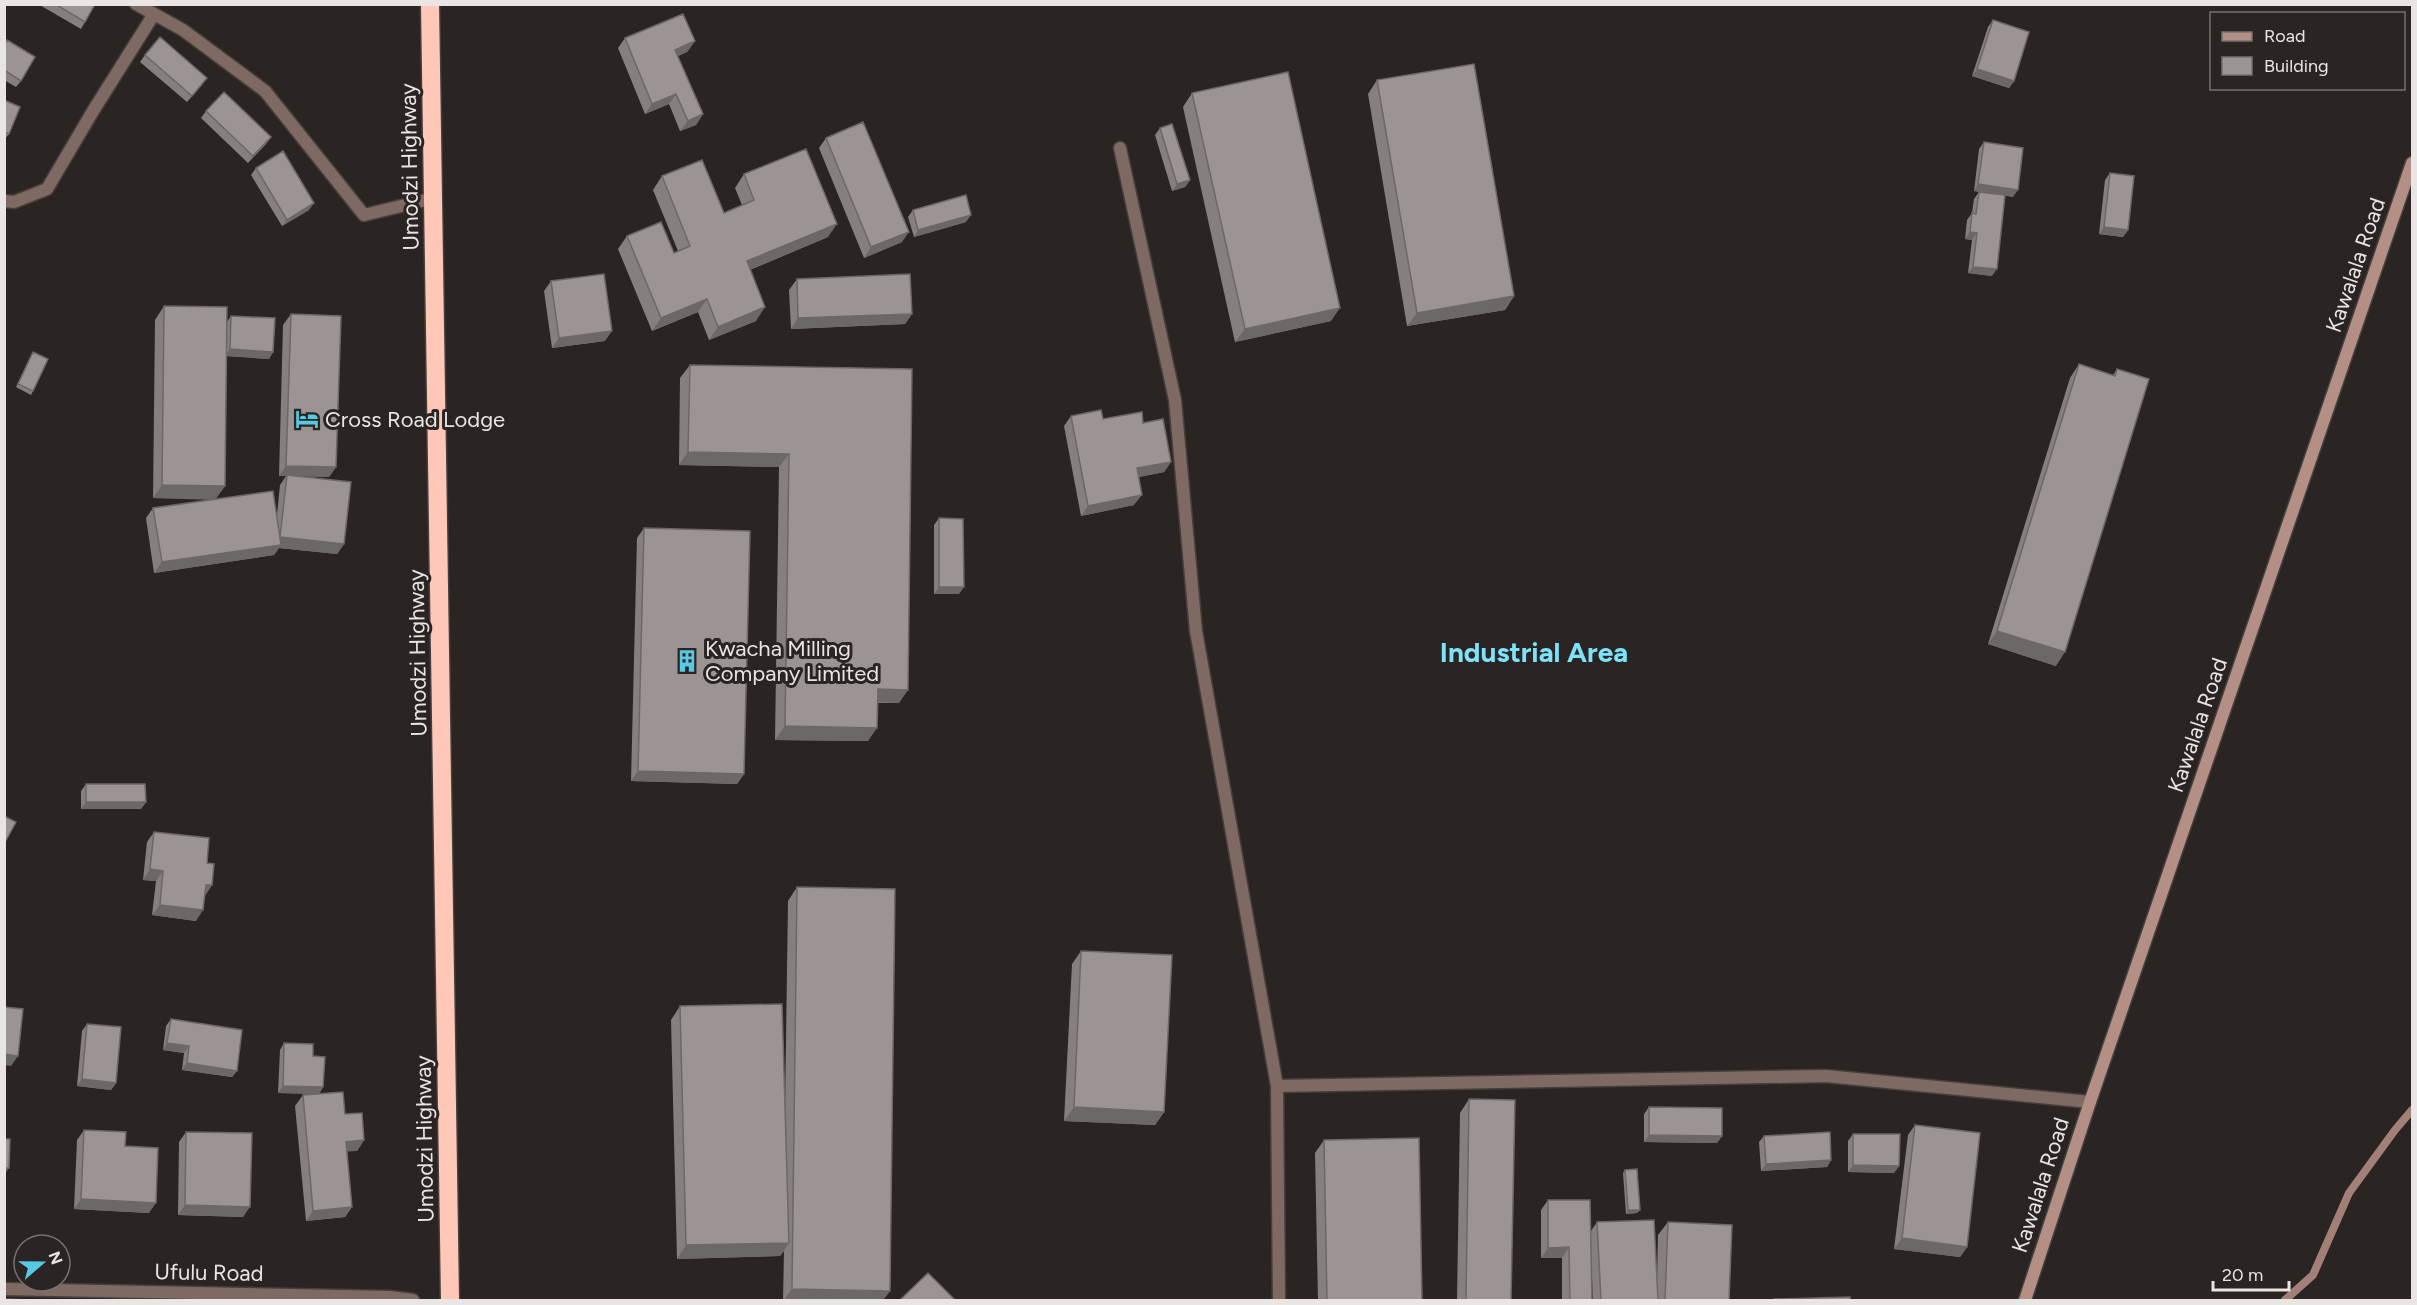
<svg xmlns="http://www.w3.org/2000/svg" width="2417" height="1305" font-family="Figtree,sans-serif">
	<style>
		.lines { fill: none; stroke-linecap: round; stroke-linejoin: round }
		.stream { stroke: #a28077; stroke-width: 8 }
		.street-casing { stroke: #453f3e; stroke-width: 15 }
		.secondary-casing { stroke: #453f3e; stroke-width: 15 }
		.highway-casing { stroke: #453f3e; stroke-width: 21 }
		.street { stroke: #7f6963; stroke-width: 12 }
		.secondary { stroke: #b38f85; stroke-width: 12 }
		.highway { stroke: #ffc7b8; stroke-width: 18 }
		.wall { fill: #857f7e }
		.shaded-wall { fill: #6c6866 }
		.building { fill: #9b9492; stroke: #6c6866; stroke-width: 1.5 }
		.labels { text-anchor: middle; stroke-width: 6; stroke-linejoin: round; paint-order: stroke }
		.street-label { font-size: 22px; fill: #e9e5e4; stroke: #2a2423 }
		.poi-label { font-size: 22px; fill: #e9e5e4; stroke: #2a2423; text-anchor: start }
		.district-label { font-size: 28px; font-weight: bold; fill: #7ee2fb; stroke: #2a2423 }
	</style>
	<rect width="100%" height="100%" fill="#2a2423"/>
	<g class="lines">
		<path class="stream" d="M2285,1300L2313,1275L2349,1193L2395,1130L2412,1110"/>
		<g class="street-casing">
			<path id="street" d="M136,4L183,30L265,91L364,215L434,198
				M1120,148L1175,400L1196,631L1277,1086L1279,1300
				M4,201L14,202L47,189L93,111L154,14
				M1277,1086L1826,1076L2090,1102
				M4,1289L390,1297L413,1300"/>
		</g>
		<g class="secondary-casing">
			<path id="secondary" d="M2025,1300L2090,1102L2412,163"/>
		</g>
		<g class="highway-casing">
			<path id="highway" d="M430,4L450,1300"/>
		</g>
		<use href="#street" class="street"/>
		<use href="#secondary" class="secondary"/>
		<use href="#highway" class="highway"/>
	</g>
	<path class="wall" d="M38,4H95L81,29Z
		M1993,20L2014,81L2009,88L1972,76L1988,27Z
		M625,38L695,41L687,52L678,56L703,114L696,125L680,131L669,104L645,114L618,48Z
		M4,43L21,81L16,87L4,80Z
		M145,55L202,85L187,102L140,62Z
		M1377,80L1514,296L1505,310L1407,326L1368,94Z
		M1192,93L1331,321L1235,342L1183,107Z
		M4,100L9,134L4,140Z
		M206,111L271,137L266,144L248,163L201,118Z
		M1160,128L1190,180L1185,187L1172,191L1155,135Z
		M826,138L902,242L864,258L819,148Z
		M1984,142L2013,197L2005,195L1992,276L1968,273L1972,240L1965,239L1967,220L1972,213L1974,199L1979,192L1987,193L1974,191L1979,149Z
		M256,168L309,210L282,226L251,175Z
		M2110,173L2128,230L2123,237L2099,234L2105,180Z
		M744,174L828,237L750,270L756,321L709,340L698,312L652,331L618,249L627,236L674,253L678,251L653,190L662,176L724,213L742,205L735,188Z
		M913,210L966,222L914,237L908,217Z
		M797,279L912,314L905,324L791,329L789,290Z
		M551,281L605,341L552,348L544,291Z
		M164,306L227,322L231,316L273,352L269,359L226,356L225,486L215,499L277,515L280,485L286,476H279L283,325L291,314L336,467L329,477L300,476L344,544L337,554L279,548L274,555L154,573L146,518L153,508L214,499L153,498L155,320Z
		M33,352V391L31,395L16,387Z
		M2079,364L2113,375L2117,369L2056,666L1988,644L2070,378Z
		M690,365L912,369L899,703H878L868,741L775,740L779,467L679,465L680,378Z
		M1071,416L1143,423L1171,462L1164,472L1138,477L1134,505L1081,516L1064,426Z
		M939,518L959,594H934V525Z
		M644,528L744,774L737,784L631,781L637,538Z
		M86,784L146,802L141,809H81V791Z
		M154,832L207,863L212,885L205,895L196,921L152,915L156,881L143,880L147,842Z
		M797,887L890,1291L883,1300H783L784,1251L780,1256L677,1259L671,1020L680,1006L785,1110L788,901Z
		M1081,951L1164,1112L1155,1125L1064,1121L1072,964Z
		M171,1019L237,1071L232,1077L182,1070L184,1053L163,1050L166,1026Z
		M87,1024L116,1083L111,1090L77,1086L82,1031Z
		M284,1043L313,1056L323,1087L319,1094L278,1093L280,1050Z
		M303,1095L345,1114L364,1140L357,1151H347L352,1207L345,1217L306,1221L295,1106Z
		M1469,1099L1511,1300H1457L1460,1113Z
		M1649,1107L1722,1136L1717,1143L1644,1142V1114Z
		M1915,1125L1967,1247L1960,1257L1894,1249L1908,1135Z
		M84,1130L125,1146L149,1213L74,1209L77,1140Z
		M186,1132L243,1217L178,1215L179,1142Z
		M1853,1134L1899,1166L1894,1173L1848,1172V1141Z
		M1764,1136L1831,1160L1827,1167L1761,1171L1759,1142Z
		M1324,1140L1422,1300H1318L1315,1153Z
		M1625,1170L1640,1210L1637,1213L1626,1214L1623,1173Z
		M1548,1200L1591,1231L1597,1222L1657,1281L1658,1235L1668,1222L1729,1300H1593L1591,1257L1592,1300H1562V1258H1541V1210Z"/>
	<path class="shaded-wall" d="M695,41L687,52L668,60L675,50Z
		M1977,69L2014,81L2009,88L1972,76Z
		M676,94L669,104L645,114L652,104Z
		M703,114L696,125L680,131L688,121Z
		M271,137L266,144L248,163L253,156Z
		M1190,180L1185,187L1172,191L1177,184Z
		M1978,184L2018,190L2013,197L1974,191Z
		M314,203L309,210L282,226L287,220Z
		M971,215L966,222L914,237L918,230Z
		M837,224L828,237L737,275L747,261Z
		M2104,227L2128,230L2123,237L2099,234Z
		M909,232L902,242L864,258L871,247Z
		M1970,232L1977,233L1972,240L1965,239Z
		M1973,267L1997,269L1992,276L1968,273Z
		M1514,296L1505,310L1407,326L1417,313Z
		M707,299L698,312L652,331L661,318Z
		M765,307L756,321L709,340L718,327Z
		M1340,308L1331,321L1235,342L1245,329Z
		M912,314L905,324L791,329L798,318Z
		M612,331L605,341L552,348L559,338Z
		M230,349L273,352L269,359L225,356Z
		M688,452L789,454L779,467L679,465Z
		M1171,462L1164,472L1130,479L1137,468Z
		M286,466L336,467L329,477L279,476Z
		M162,485L225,486L215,500L153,498Z
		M1142,495L1134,505L1081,516L1088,506Z
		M280,537L344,544L337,554L279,548L274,555L154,573L162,562Z
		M939,587H964L959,594H934Z
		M1997,631L2065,652L2056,666L1988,644Z
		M878,689L908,690L899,703L868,702Z
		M785,726L877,728L868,741L775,740Z
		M638,771L744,774L737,784L631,781Z
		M86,802H146L141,809H81Z
		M150,869L163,871L156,881L143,880Z
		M206,885H212L205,896Z
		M160,905L203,910L196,921L152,915Z
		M167,1043L189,1046L184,1053L163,1050Z
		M4,1054L18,1056L11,1066L4,1065Z
		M187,1063L237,1071L232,1077L182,1070Z
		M82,1079L116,1083L111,1090L77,1086Z
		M283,1086L323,1087L319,1094L278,1093Z
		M1074,1107L1164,1112L1155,1125L1064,1121Z
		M1649,1135L1722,1136L1717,1143L1644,1142Z
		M364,1140L357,1151L339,1152L346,1142Z
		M1831,1160L1827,1167L1761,1171L1766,1164Z
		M1853,1165L1899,1166L1894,1173L1848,1172Z
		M4,1168H9L4,1175Z
		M81,1199L156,1203L149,1213L74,1209Z
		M185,1205L250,1207L243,1217L178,1215Z
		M352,1207L345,1217L306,1221L313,1211Z
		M1628,1210H1640L1637,1213L1626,1214Z
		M1902,1238L1967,1247L1960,1257L1894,1249Z
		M789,1243L780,1256L677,1259L686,1245Z
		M1569,1247L1562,1258H1541L1548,1248Z
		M792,1289L890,1291L883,1300H784Z"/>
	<path class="building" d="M55,4H95L85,22Z
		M683,14L695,41L675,50L703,114L688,121L676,94L652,104L625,38Z
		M1993,20L2029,32L2014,81L1977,69Z
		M160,37L207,78L192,96L145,55Z
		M7,40L35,57L21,81L4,70V44Z
		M1474,64L1514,296L1417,313L1377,80Z
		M1288,72L1340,308L1245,329L1192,93Z
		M224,92L271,137L253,156L206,111Z
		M4,100L20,107L9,134L4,132Z
		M863,122L909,232L871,247L826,138Z
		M1172,124L1190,180L1177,184L1160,128Z
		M1984,142L2023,148L2018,190L1978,184Z
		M806,149L837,224L747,261L765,307L718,327L707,299L661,318L627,236L661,222L674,253L690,246L662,176L702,160L724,213L754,200L744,174Z
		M283,151L314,203L287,220L256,168Z
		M2110,173L2134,176L2128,230L2104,227Z
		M1979,192L2005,195L1997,269L1973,267L1977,233L1970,232L1972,213L1976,214Z
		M966,195L971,215L918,230L913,210Z
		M604,274L612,331L559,338L551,281Z
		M910,274L912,314L798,318L797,279Z
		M164,306L227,307L225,486L162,485Z
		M291,314L341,316L336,467L286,466Z
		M231,316L275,318L273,352L230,349Z
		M33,352L48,359L33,391L18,384Z
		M2079,364L2115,376L2117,369L2149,379L2065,652L1997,631Z
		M690,365L912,369L908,690L878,689L877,728L785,726L789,454L688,452Z
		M1101,410L1103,419L1142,412L1143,423L1163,419L1171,462L1137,468L1142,495L1088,506L1071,416Z
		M287,475L351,482L344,544L280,537Z
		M273,491L281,545L162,562L153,508Z
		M939,518L963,519L964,587H939Z
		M644,528L750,531L744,774L638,771Z
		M86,784H145L146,802H86Z
		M4,816L16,822L4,844Z
		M154,832L209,838L207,863L214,864L212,885H206L203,910L160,905L163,871L150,869Z
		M797,887L895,889L890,1291L792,1289Z
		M1081,951L1172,955L1164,1112L1074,1107Z
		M782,1004L789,1243L686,1245L680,1006Z
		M4,1007L23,1009L18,1056L4,1054Z
		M171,1019L242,1030L237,1071L187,1063L189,1046L167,1043Z
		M87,1024L121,1027L116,1083L82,1079Z
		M284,1043L313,1044V1056L325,1057L323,1087L283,1086Z
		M343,1092L345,1114L362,1113L364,1140L346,1142L352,1207L313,1211L303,1095Z
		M1469,1099L1515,1100L1511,1300H1466Z
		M1649,1107L1722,1108V1136L1649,1135Z
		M1915,1125L1980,1133L1967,1247L1902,1238Z
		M84,1130L126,1132L125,1146L158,1148L156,1203L81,1199Z
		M186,1132L252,1133L250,1207L185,1205Z
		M1830,1132L1831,1160L1766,1164L1764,1136Z
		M1853,1134H1900L1899,1166L1853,1165Z
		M1419,1138L1422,1300H1327L1324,1140Z
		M4,1139H10L9,1168H4Z
		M1637,1169L1640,1210H1628L1625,1170Z
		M1548,1200H1590L1592,1300H1570L1569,1247L1548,1248Z
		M1654,1220L1658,1300H1601L1597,1222Z
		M1668,1222L1732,1225L1729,1300H1665Z
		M928,1273L955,1300H900Z
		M1850,1297V1300H1774V1299Z
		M4,1299L31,1300H4Z"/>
	<defs>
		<g id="hotel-bare" transform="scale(1.8)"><path d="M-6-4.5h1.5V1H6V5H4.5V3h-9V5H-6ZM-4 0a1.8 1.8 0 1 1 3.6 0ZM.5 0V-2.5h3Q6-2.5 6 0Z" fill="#58c9e3" stroke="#2a2423" stroke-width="2.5" paint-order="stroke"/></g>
		<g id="building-bare" transform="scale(1.8)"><path d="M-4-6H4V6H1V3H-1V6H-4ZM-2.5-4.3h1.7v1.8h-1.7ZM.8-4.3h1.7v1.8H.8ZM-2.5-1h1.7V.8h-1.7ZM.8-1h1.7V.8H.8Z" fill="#58c9e3" stroke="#2a2423" stroke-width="2.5" paint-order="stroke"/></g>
	</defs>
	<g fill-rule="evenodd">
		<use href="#hotel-bare" x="307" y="419"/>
		<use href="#building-bare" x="687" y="661"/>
	</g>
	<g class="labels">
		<g class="street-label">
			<text transform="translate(409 167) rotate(-91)" y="8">Umodzi Highway</text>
			<text transform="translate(2355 265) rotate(-71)" y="8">Kawalala Road</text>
			<text transform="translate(417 653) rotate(-91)" y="8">Umodzi Highway</text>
			<text transform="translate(2197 725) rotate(-71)" y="8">Kawalala Road</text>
			<text transform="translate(424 1139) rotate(-91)" y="8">Umodzi Highway</text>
			<text transform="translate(2040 1185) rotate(-72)" y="8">Kawalala Road</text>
			<text transform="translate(209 1272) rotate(1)" y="8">Ufulu Road</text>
		</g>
		<g class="poi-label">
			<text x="325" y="427">Cross Road Lodge</text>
			<text x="705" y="656">Kwacha Milling<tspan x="705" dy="25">Company Limited</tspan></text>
		</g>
		<g class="district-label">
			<text x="1534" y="662">Industrial Area</text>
		</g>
	</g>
	<rect width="2417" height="1305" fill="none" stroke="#e9e5e4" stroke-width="12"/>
	<rect x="2210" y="12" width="195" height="78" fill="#2a2423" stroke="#767170" stroke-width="1.5"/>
	<rect x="2222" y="32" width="30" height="9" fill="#b38f85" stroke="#767170" stroke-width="1.5"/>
	<text x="2264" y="42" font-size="18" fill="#e9e5e4">Road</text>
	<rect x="2222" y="57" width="30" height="18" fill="#9b9492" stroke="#767170" stroke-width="1.5"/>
	<text x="2264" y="72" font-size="18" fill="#e9e5e4">Building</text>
	<g transform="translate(42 1263) rotate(70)"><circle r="28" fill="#2a2423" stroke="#767170" stroke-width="1.5"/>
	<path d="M0-4.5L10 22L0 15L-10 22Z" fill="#58c9e3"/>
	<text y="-9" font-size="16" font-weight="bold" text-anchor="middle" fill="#e9e5e4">N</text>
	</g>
	<path d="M2213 1281v9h76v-9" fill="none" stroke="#e9e5e4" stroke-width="3"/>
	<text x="2222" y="1281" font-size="18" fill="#e9e5e4" stroke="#2a2423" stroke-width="4.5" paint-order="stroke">20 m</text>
</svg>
